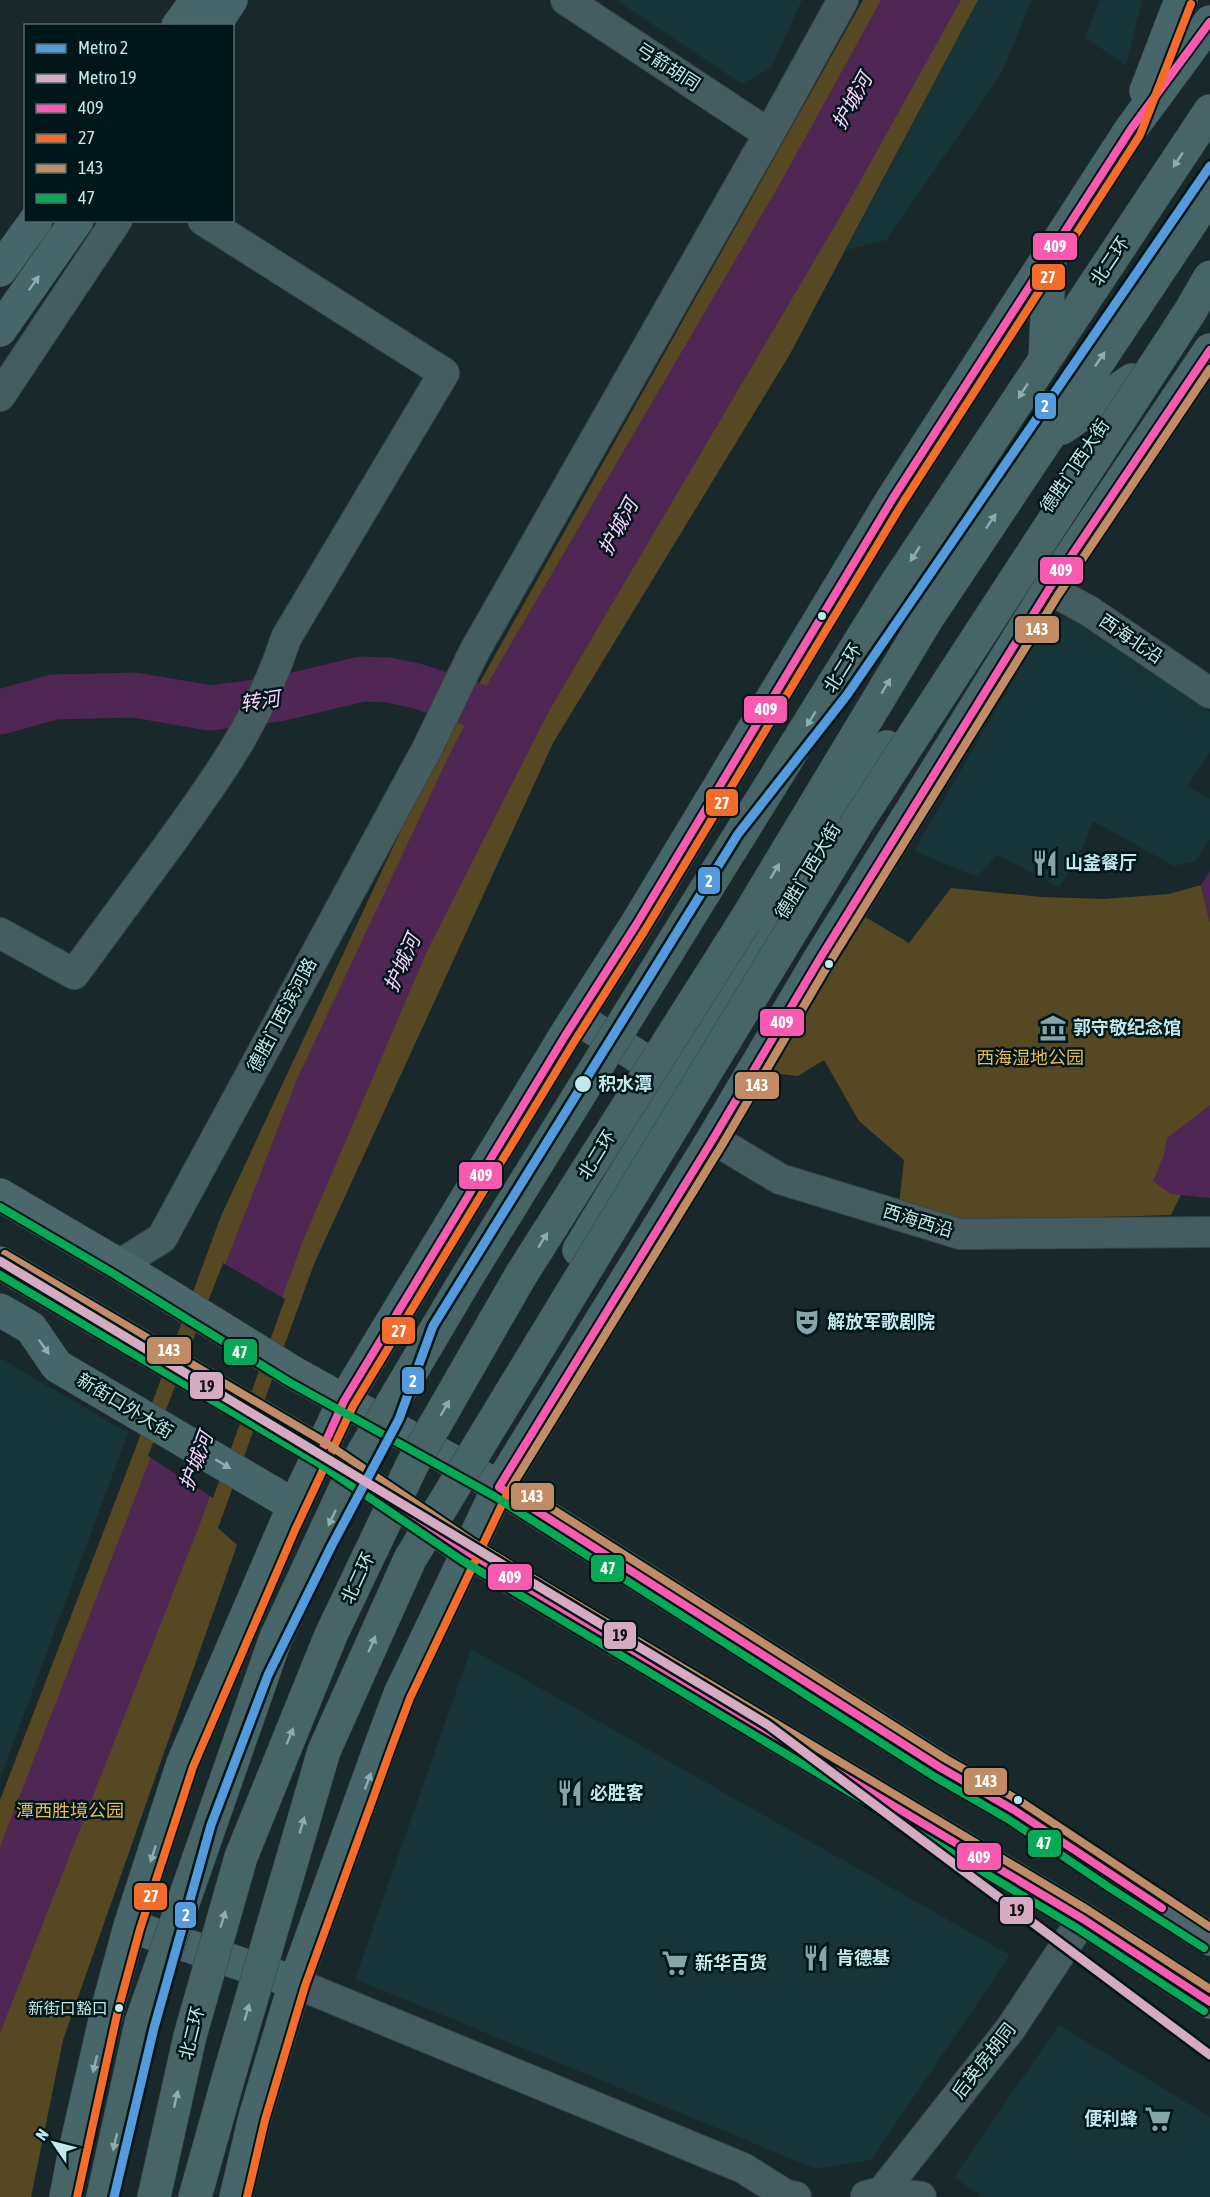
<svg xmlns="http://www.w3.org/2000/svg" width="1210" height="2197" font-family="'Asap Condensed','Noto Sans SC',sans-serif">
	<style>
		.built { fill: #173538 }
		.green { fill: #574824 }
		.water { fill: #502654 }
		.pier { fill: #19282a }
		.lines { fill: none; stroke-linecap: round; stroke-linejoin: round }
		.river { stroke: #502654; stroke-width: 45 }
		.street-casing { stroke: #364648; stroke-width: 32 }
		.secondary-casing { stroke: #364648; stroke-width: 34 }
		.primary-casing { stroke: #364648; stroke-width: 34 }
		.highway-casing { stroke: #364648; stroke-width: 34 }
		.street { stroke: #455d60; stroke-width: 30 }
		.secondary { stroke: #476669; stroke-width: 33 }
		.primary { stroke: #4b676b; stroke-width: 33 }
		.highway { stroke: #476466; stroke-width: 33 }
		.highway-bridge-casing { stroke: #364648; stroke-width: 34; stroke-linecap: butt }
		.highway-bridge { stroke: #476466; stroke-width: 33 }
		.bus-1-casing { stroke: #001618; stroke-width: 12 }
		.bus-2-casing { stroke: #001618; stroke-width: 12 }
		.bus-3-casing { stroke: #001618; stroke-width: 12 }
		.bus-4-casing { stroke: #001618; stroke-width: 12 }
		.bus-1 { stroke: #f75aaf; stroke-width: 8 }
		.bus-2 { stroke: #f36c2b; stroke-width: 8 }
		.bus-3 { stroke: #c18c65; stroke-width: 8 }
		.bus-4 { stroke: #06aa56; stroke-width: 8 }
		.metro-1-casing { stroke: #001618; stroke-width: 14 }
		.metro-2-casing { stroke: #001618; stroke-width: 14 }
		.metro-1 { stroke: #539bdc; stroke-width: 9 }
		.metro-2 { stroke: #d6aac1; stroke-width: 9 }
		.oneway { fill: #8aadb0 }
		.oneway2 { fill: #8aaeb2 }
		.bus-dot { fill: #c1e8ed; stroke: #001618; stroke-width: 2 }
		.labels { text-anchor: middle; stroke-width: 5; stroke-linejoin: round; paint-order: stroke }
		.bus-label { font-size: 16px; fill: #c1e8ed; stroke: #001618; text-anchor: end }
		.street-label { font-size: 18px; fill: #c1e8ed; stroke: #001618 }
		.poi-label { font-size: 18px; font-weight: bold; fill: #c1e8ed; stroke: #001618; text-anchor: start }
		.park-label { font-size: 18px; fill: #e8ba54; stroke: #001618 }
		.stop-label { font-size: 18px; font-weight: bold; fill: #c1e8ed; stroke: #001618; text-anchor: start }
		.water-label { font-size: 20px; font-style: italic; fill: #fdd1ff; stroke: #001618 }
		.line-badge { stroke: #001618; stroke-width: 2 }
		.badge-label { font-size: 16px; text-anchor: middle; font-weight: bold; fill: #fff }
		.pale-badge-label { font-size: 16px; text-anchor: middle; font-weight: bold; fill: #111 }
	</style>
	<rect width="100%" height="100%" fill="#19282a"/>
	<path class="built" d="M616,0H802L771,68L742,84Z
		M978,0H1032L1001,74L886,240L846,250Z
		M1100,0H1142L1126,65L1085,38Z
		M1067,616L1210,712V752L1187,786L1210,799V839L1195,861L1174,866L1093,821L1079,856L1059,887L997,855L977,877L914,851L1042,630Z
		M0,1358L128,1433L0,1779Z
		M471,1649L1010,1955L871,2160L816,2169L355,1979Z
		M1059,2025L1210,2117V2197H982L954,2177Z"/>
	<path class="green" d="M863,0H978L790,354L553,743L314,1264L218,1528L237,1545L63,2040L31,2197H0V1800L133,1455L221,1216L421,787Z
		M1201,885L1210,923V1136L1171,1215L959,1221L899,1204L904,1160L859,1121L824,1060L798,1076L772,1073L862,915L909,943L951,888L1042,897L1104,899L1169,894Z"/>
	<path class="water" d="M881,0H961L843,212L549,711L428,949L302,1243L199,1526L0,2033V1847L297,1079L452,749L488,683L782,180Z
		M1210,871V923L1201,885Z
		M1210,1105V1198L1171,1194L1153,1181L1164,1155L1167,1138Z"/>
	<path class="pier" d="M223,1263L285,1299L213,1498L148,1456Z"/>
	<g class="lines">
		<path class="river" d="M0,712L54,697L135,695L210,708L278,699L362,679L388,680L417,686L516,719"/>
		<g class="street-casing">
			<path id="street" d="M566,0L769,134
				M0,396L117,220
				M1049,589L1089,611L1210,693
				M0,933L74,974C105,932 136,890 166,849C216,780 260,720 286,638L444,373L203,220
				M713,1139L780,1179L960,1234L1210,1232
				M119,1265L162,1238L427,749L474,652L769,134L843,0
				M295,1983L743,2168L786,2195L796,2197
				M866,2196L881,2192L921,2197
				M878,2197L1011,2028L1083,1919"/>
		</g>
		<g class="secondary-casing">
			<path id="secondary" d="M178,26L197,0
				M214,26L231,0
				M1146,91L1181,0
				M0,270L36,220
				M0,330L77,220
				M577,1018L677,1081
				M579,1250L841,816L887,747
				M0,1310L31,1328L57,1366L295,1506
				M130,1926L288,1980
				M66,2197L74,2155L108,2007L130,1926L183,1763L285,1526L344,1401L565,1036L636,925L893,498L1131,129L1210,22
				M236,2197L255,2117L295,1983L382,1742L400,1694L499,1487L713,1139L819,960L1049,589L1210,350"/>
		</g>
		<g class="primary-casing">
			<path id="primary" d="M0,1195L119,1265L294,1373L499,1487L941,1768L1014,1810L1116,1879L1210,1939
				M0,1263L321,1452L468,1552L1083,1919L1210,2002"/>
		</g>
		<g class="highway-casing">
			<path id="highway" d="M1045,358L1050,252
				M1062,428L1132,380
				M705,891L890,593L1210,111
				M745,921L928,617L1210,194
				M103,2197L141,2023
				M154,2197L190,2036
				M195,2197L231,2069"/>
		</g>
		<use href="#street" class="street"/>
		<use href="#secondary" class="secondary"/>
		<use href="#primary" class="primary"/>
		<use href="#highway" class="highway"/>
		<g class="highway-bridge-casing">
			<path id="highway-bridge" d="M141,2023L275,1640L357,1463L467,1277L705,891
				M190,2036L241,1857L331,1635L412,1465L521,1275L745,921
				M231,2069L324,1751L410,1559L860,818L1191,310L1210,277"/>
		</g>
		<use href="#highway-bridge" class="highway-bridge"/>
		<g class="bus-1-casing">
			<path id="bus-1" d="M1210,22L1131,129L893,498L636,925L565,1036L344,1401L321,1452L468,1552L1083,1919L1210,2002
				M1162,1908L1014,1810L941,1768L499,1487L713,1139L819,960L1049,589L1210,350"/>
		</g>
		<g class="bus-2-casing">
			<path id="bus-2" d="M77,2197L118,2010L140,1929L193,1767L295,1530L353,1406L574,1042L645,930L902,504L1140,135L1191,4
				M247,2197L265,2120L305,1986L392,1746L410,1698L508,1492L722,1145L828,965L1058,595L1210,369"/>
		</g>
		<g class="bus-3-casing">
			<path id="bus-3" d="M1210,369L1058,595L828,965L722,1145L513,1484L946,1759L1020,1801L1210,1927
				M5,1254L326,1443L474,1543L1088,1910L1210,1989"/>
		</g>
		<g class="bus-4-casing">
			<path id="bus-4" d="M0,1207L114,1274L289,1382L494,1496L935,1777L1008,1819L1110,1888L1204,1948
				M0,1275L315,1461L463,1561L1077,1928L1204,2011"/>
		</g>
		<use href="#bus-1" class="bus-1"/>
		<use href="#bus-2" class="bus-2"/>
		<use href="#bus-3" class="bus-3"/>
		<use href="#bus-4" class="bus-4"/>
		<g class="metro-1-casing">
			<path id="metro-1" d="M114,2197L154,2028L211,1825L268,1675L331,1547L399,1419L433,1326L738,834L847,695L1210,166"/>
		</g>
		<g class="metro-2-casing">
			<path id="metro-2" d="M0,1261L768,1725L1210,2055"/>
		</g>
		<use href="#metro-1" class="metro-1"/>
		<use href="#metro-2" class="metro-2"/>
	</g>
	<defs><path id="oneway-solid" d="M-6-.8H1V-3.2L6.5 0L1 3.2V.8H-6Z" transform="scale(1.5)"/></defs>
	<g class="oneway">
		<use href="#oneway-solid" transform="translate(1178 160) rotate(123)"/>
		<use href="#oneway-solid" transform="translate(1100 359) rotate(-56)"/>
		<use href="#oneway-solid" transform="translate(1023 391) rotate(123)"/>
		<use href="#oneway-solid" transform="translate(991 521) rotate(-56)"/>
		<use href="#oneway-solid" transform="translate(915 554) rotate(123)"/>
		<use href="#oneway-solid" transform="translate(886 686) rotate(-59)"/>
		<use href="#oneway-solid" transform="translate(811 719) rotate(122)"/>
		<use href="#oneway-solid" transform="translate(775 871) rotate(-59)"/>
		<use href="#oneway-solid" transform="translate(543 1240) rotate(-58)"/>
		<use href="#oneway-solid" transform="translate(445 1408) rotate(-60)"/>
		<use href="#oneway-solid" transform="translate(332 1518) rotate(115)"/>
		<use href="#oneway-solid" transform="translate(372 1644) rotate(-66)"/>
		<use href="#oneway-solid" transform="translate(290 1736) rotate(-68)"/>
		<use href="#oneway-solid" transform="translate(302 1825) rotate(-74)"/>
		<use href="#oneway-solid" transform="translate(223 1919) rotate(-74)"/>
		<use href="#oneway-solid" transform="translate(247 2012) rotate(-74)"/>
		<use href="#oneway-solid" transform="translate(176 2099) rotate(-77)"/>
		<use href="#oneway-solid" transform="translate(115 2142) rotate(103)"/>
	</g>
	<g class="oneway2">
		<use href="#oneway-solid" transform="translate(34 283) rotate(-55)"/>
		<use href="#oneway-solid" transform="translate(44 1347) rotate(55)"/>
		<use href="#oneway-solid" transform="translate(223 1464) rotate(31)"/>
		<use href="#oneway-solid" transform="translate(368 1781) rotate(-70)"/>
		<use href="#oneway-solid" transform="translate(153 1854) rotate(108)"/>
		<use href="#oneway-solid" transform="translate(95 2064) rotate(103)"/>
	</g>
	<defs>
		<g id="restaurant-bare" transform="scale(2.07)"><path d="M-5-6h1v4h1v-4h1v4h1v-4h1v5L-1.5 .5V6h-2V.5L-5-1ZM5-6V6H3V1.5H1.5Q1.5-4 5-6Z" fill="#86a5a9" stroke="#001618" stroke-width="2.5" paint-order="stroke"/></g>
		<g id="museum-bare" transform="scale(2.07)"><path d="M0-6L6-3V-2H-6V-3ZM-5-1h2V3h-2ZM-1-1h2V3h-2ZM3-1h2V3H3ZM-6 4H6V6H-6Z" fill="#86a5a9" stroke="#001618" stroke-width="2.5" paint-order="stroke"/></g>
		<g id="theatre-bare" transform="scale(2.07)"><path d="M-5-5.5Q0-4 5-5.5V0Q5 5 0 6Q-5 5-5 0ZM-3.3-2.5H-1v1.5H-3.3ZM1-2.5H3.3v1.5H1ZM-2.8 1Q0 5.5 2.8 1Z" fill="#86a5a9" stroke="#001618" stroke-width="2.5" paint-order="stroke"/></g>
		<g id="supermarket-bare" transform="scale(2.07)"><path d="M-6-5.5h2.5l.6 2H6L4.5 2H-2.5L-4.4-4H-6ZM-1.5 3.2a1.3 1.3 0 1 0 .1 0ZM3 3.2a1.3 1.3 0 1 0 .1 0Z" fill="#86a5a9" stroke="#001618" stroke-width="2.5" paint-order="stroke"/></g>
	</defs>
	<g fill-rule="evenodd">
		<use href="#restaurant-bare" x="1045" y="863"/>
		<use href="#museum-bare" x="1053" y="1028"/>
		<use href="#theatre-bare" x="807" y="1322"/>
		<use href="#restaurant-bare" x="570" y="1793"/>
		<use href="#restaurant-bare" x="816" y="1958"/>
		<use href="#supermarket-bare" x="675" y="1963"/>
		<use href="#supermarket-bare" x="1158" y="2119"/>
	</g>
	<g class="bus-dot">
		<circle cx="822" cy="616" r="5"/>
		<circle cx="829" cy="964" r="5"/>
		<circle cx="583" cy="1084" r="9"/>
		<circle cx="1018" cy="1800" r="5"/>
		<circle cx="119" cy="2008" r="5"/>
	</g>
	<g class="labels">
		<g class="bus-label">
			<text x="108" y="2014">新街口豁口</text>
		</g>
		<g class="street-label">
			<text transform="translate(668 67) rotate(33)" y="6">弓箭胡同</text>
			<text transform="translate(1110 261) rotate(-56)" y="6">北二环</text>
			<text transform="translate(1075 466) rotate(-56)" y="6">德胜门西大街</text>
			<text transform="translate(1131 639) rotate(34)" y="6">西海北沿</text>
			<text transform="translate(843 668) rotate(-58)" y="6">北二环</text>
			<text transform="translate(808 871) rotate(-59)" y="6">德胜门西大街</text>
			<text transform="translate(282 1015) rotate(-62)" y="6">德胜门西滨河路</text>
			<text transform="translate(597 1155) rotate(-58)" y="6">北二环</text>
			<text transform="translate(918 1221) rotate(17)" y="6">西海西沿</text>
			<text transform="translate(125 1406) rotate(31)" y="6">新街口外大街</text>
			<text transform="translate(358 1578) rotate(-65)" y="6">北二环</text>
			<text transform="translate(192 2033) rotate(-76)" y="6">北二环</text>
			<text transform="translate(984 2061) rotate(-52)" y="6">后英房胡同</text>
		</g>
		<g class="poi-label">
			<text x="1065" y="869">山釜餐厅</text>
			<text x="1073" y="1034">郭守敬纪念馆</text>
			<text x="827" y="1328">解放军歌剧院</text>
			<text x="590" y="1799">必胜客</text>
			<text x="836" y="1964">肯德基</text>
			<text x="695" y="1969">新华百货</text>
			<text x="1138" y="2125" text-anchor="end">便利蜂</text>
		</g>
		<g class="park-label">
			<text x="1030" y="1064">西海湿地公园</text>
			<text x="70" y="1817">潭西胜境公园</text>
		</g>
		<g class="stop-label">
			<text x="598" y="1090">积水潭</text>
		</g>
		<g class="water-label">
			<text transform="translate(852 101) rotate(-61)" y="7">护城河</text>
			<text transform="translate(618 527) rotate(-62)" y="7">护城河</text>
			<text transform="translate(260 701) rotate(-9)" y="7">转河</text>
			<text transform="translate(402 963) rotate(-66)" y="7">护城河</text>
			<text transform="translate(196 1461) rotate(-69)" y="7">护城河</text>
		</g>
	</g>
	<g class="line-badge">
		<rect x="1032" y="232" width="46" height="29" rx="6" fill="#f75aaf"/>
		<rect x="1031" y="263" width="35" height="28" rx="6" fill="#f36c2b"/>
		<rect x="1034" y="392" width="23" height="28" rx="6" fill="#539bdc"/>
		<rect x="1039" y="556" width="45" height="29" rx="6" fill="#f75aaf"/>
		<rect x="1014" y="615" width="46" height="29" rx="6" fill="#c18c65"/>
		<rect x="743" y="695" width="45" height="29" rx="6" fill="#f75aaf"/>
		<rect x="705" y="788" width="34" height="29" rx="6" fill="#f36c2b"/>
		<rect x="697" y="866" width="24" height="29" rx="6" fill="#539bdc"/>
		<rect x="759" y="1008" width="46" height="29" rx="6" fill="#f75aaf"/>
		<rect x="734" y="1071" width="46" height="29" rx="6" fill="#c18c65"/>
		<rect x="458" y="1161" width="45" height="29" rx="6" fill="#f75aaf"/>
		<rect x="381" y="1316" width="35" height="29" rx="6" fill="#f36c2b"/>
		<rect x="146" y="1336" width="46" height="29" rx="6" fill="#c18c65"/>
		<rect x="223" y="1338" width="35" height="28" rx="6" fill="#06aa56"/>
		<rect x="401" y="1366" width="24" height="29" rx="6" fill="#539bdc"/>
		<rect x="189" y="1371" width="35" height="29" rx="6" fill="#d6aac1"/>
		<rect x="510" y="1482" width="45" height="29" rx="6" fill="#c18c65"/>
		<rect x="590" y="1554" width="35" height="29" rx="6" fill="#06aa56"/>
		<rect x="487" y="1563" width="46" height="28" rx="6" fill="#f75aaf"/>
		<rect x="603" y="1621" width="34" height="29" rx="6" fill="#d6aac1"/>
		<rect x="963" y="1767" width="45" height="29" rx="6" fill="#c18c65"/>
		<rect x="1027" y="1829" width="35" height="29" rx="6" fill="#06aa56"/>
		<rect x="956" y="1842" width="46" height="29" rx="6" fill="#f75aaf"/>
		<rect x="133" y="1882" width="35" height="29" rx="6" fill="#f36c2b"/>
		<rect x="999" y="1896" width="35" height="29" rx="6" fill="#d6aac1"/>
		<rect x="174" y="1901" width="23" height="28" rx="6" fill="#539bdc"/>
	</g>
	<g class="badge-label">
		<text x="1055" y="252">409</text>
		<text x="1048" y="283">27</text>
		<text x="1045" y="412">2</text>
		<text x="1061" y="576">409</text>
		<text x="1037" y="635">143</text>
		<text x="766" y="715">409</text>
		<text x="722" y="809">27</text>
		<text x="709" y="887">2</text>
		<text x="782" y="1028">409</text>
		<text x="757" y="1091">143</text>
		<text x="481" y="1181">409</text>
		<text x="399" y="1337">27</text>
		<text x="169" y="1356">143</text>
		<text x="240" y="1358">47</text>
		<text x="413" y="1387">2</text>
		<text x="532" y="1502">143</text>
		<text x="608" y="1574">47</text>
		<text x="510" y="1583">409</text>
		<text x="986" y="1787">143</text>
		<text x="1044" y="1849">47</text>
		<text x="979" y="1863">409</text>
		<text x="151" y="1902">27</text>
		<text x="186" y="1921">2</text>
	</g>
	<g class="pale-badge-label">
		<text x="207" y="1392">19</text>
		<text x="620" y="1641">19</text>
		<text x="1017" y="1916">19</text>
	</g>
	<rect x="24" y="24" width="210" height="198" fill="#001618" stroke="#4d6a6d" stroke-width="1.5"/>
	<rect x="36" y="44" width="30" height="9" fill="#539bdc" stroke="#4d6a6d" stroke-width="1.5"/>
	<text x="78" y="54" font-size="18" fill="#c1e8ed">Metro 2</text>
	<rect x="36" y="74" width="30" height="9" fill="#d6aac1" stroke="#4d6a6d" stroke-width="1.5"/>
	<text x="78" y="84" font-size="18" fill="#c1e8ed">Metro 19</text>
	<rect x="36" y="104" width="30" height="9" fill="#f75aaf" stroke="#4d6a6d" stroke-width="1.5"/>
	<text x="78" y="114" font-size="18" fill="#c1e8ed">409</text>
	<rect x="36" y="134" width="30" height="9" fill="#f36c2b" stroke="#4d6a6d" stroke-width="1.5"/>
	<text x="78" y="144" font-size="18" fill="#c1e8ed">27</text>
	<rect x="36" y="164" width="30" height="9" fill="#c18c65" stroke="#4d6a6d" stroke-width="1.5"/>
	<text x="78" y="174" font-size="18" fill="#c1e8ed">143</text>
	<rect x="36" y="194" width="30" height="9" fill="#06aa56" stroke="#4d6a6d" stroke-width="1.5"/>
	<text x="78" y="204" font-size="18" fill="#c1e8ed">47</text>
	<g transform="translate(54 2143) rotate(305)" stroke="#001618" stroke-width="4.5" paint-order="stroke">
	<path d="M0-4.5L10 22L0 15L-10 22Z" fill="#c1e8ed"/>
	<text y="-9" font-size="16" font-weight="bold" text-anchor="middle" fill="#c1e8ed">N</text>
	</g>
</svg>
